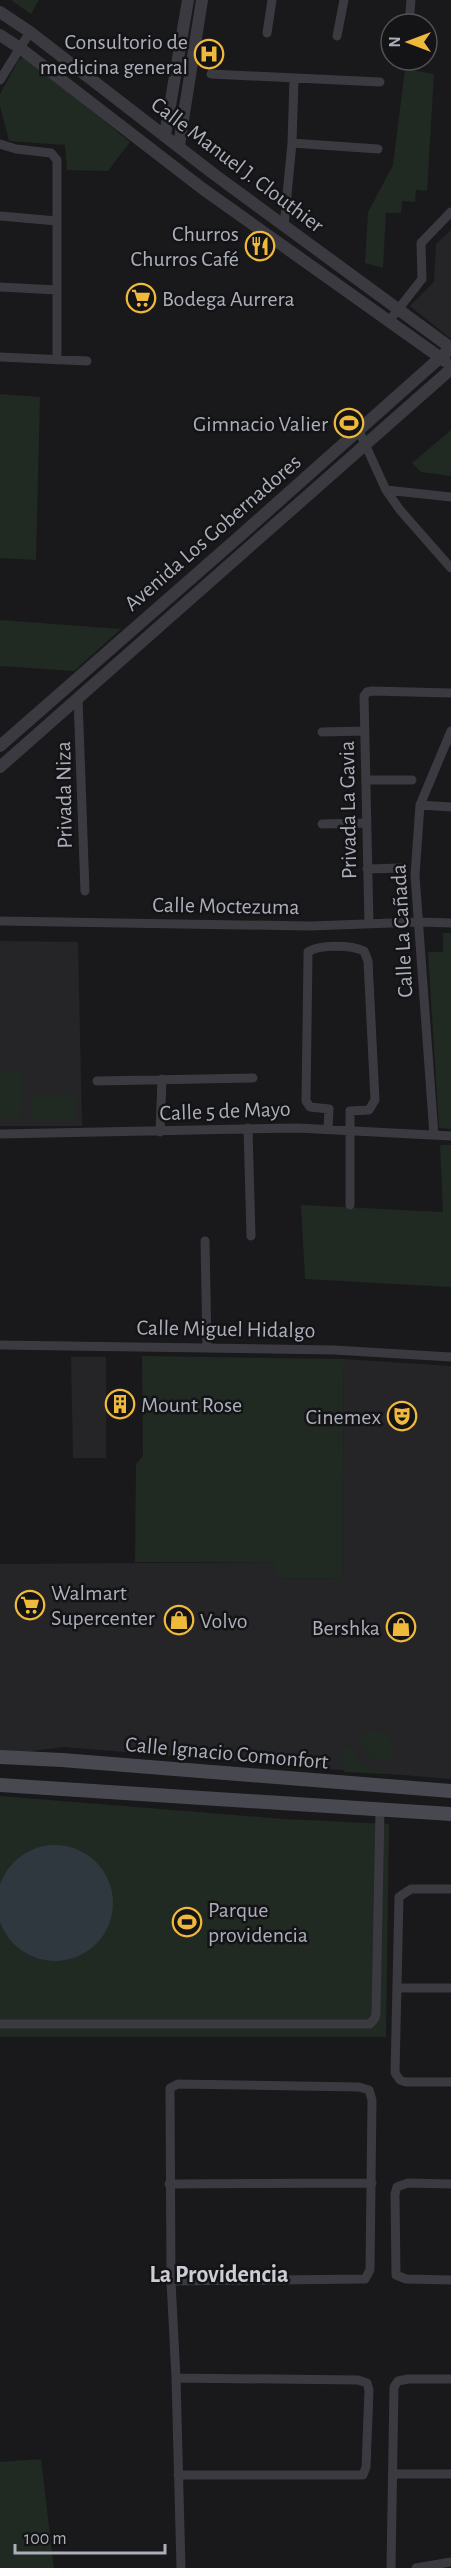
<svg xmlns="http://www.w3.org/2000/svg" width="451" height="2568" font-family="'Alegreya Sans',sans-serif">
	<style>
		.built { fill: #252528 }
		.green { fill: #202922 }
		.water { fill: #2f373f }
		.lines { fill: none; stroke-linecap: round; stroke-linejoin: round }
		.minor { stroke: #3a3a40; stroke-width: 9 }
		.tertiary { stroke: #3a3a40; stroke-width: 12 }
		.secondary { stroke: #484950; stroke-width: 14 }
		.labels { text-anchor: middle; stroke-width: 5; stroke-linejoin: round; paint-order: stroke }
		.poi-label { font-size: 22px; fill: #abafba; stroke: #141316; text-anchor: end }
		.street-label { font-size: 22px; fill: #abafba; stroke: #141316 }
		.neighbourhood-label { font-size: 24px; font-weight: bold; fill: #ccced6; stroke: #141316 }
	</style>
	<rect width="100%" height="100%" fill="#19191b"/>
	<path class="built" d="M451,230V339L410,306L434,282L436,244Z
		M0,941L78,942L82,1126H0Z
		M71,1357H106V1458H73Z
		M344,1359L451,1366V1779L64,1747L0,1755V1564L275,1562L276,1578L342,1579Z"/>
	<path class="green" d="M11,0H39L31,14Z
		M26,57L130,142L108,171L67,170L65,145L9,141L0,106V94L19,59Z
		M405,69L434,74L427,191L416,190L415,202L402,201L401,213H386L383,268L365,263L368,212L393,165Z
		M0,394L40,397L36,560L0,558Z
		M451,430V476L421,472L412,463Z
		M0,620L121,629L74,671L0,666Z
		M443,933H451V1129L439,1128L428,952H443Z
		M21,1070V1118H0V1071Z
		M31,1095H76V1120H31Z
		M440,1145H451V1287L305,1279L301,1205L443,1212Z
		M142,1356L344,1359L342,1579L275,1578L274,1562H135L136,1464L143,1456Z
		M372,1729C384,1730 392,1739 394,1751L389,1759H374L361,1746V1736Z
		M344,1748H352C359,1763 368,1771 385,1771V1774L344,1772Z
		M0,1796L285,1819L389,1824L386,2037H0Z
		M41,2459L54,2568H0V2462Z"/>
	<path class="water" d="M-3 1903a58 58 0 1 1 116 0a58 58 0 1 1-116 0Z"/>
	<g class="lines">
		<path class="minor" d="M409,24L411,0
			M267,33L272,0
			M337,36L344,0
			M406,65L407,60
			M211,74L380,82
			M0,80L30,32
			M292,143L378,149
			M0,144L16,149L51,153L57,160V360
			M0,216L57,221
			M284,226L292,143L294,79
			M0,287L57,290
			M389,321L422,279L421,243L451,212
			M0,357L87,361
			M359,431L386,490L400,510L451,568
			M386,490L451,497
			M78,698L85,891
			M322,732L365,731
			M366,780H412
			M420,805L451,807
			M322,824L366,823
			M367,869L401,868
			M0,921L310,926L419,922L451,923
			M369,924L364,696L367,692L372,691L450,693
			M97,1081L253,1078
			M248,1128L251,1236
			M328,1128L329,1109L310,1107L306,1101L308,956V952C319,944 352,945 364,951L368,961L375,1100L369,1110L350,1111V1205
			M160,1132L162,1079
			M0,1134L297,1128L451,1136
			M434,1135L415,875L420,805L451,731
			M205,1241L207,1347
			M0,1345L334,1350L451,1357
			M451,1889H411L399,1897L395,2073L400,2080L406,2082H451
			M398,1988H451
			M0,2024H370L375,2018L376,2013L380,1809
			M169,2184L372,2183
			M451,2184L408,2183L397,2187L395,2194L396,2275L406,2279L451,2280
			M171,2281L365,2279L370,2270L372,2100L369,2090L359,2087L178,2084L170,2088L171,2281L176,2378L181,2568
			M176,2378L358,2380L367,2383L369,2390L366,2467L363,2475H178
			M393,2474H451
			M391,2568L394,2387L398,2381L408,2379H451
			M416,2568L451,2562"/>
		<path class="tertiary" d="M0,12L30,32L215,175L451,348
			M0,35L20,48L203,189L445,361
			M165,135L188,0
			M179,145L202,0
			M0,746L241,535L451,348
			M0,767L451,369"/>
		<path class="secondary" d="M0,1757L62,1760L451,1791
			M0,1785L451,1814"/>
	</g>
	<defs>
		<g id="hospital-ring" transform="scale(1.5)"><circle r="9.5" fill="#141316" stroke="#efb93c" stroke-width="1.5"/><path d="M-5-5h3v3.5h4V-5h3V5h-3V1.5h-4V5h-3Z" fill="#efb93c"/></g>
		<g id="restaurant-ring" transform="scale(1.5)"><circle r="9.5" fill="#141316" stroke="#efb93c" stroke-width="1.5"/><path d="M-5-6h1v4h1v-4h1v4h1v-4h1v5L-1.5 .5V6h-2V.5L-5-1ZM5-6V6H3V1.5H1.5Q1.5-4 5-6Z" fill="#efb93c"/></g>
		<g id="supermarket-ring" transform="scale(1.5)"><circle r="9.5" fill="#141316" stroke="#efb93c" stroke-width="1.5"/><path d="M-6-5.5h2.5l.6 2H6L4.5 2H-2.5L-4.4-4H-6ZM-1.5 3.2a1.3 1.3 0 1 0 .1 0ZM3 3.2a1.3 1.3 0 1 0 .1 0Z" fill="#efb93c"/></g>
		<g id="stadium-ring" transform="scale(1.5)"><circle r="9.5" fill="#141316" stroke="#efb93c" stroke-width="1.5"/><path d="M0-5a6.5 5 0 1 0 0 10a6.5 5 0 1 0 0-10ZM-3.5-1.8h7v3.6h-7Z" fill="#efb93c"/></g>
		<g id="building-ring" transform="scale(1.5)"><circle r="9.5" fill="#141316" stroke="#efb93c" stroke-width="1.5"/><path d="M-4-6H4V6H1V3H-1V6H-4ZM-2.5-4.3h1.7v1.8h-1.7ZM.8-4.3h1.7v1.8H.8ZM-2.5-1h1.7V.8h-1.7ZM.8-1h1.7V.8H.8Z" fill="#efb93c"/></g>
		<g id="theatre-ring" transform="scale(1.5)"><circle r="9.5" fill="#141316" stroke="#efb93c" stroke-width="1.5"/><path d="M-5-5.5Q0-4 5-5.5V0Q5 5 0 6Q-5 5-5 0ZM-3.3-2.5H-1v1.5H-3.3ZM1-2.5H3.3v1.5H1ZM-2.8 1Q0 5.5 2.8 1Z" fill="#efb93c"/></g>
		<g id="shop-ring" transform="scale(1.5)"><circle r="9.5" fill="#141316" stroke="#efb93c" stroke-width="1.5"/><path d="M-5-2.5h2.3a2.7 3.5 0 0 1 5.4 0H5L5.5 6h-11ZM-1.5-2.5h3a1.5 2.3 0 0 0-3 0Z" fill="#efb93c"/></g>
	</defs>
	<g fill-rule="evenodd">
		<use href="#hospital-ring" x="209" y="54"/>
		<use href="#restaurant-ring" x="260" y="246"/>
		<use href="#supermarket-ring" x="141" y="298"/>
		<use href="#stadium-ring" x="349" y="423"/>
		<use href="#building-ring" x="120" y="1404"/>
		<use href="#theatre-ring" x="402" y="1416"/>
		<use href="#supermarket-ring" x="30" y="1605"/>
		<use href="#shop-ring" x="179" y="1620"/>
		<use href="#shop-ring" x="401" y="1627"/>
		<use href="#stadium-ring" x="187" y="1922"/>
	</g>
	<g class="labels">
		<g class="poi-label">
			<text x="188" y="49">Consultorio de<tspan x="188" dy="25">medicina general</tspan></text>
			<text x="239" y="241">Churros<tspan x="239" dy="25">Churros Café</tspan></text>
			<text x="162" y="306" text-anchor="start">Bodega Aurrera</text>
			<text x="328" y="431">Gimnacio Valier</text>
			<text x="141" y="1412" text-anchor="start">Mount Rose</text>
			<text x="381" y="1424">Cinemex</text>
			<text x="51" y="1600" text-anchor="start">Walmart<tspan x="51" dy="25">Supercenter</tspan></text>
			<text x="200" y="1628" text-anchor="start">Volvo</text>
			<text x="380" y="1635">Bershka</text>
			<text x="208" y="1917" text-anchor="start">Parque<tspan x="208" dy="25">providencia</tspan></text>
		</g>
		<g class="street-label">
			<text transform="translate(238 164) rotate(37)" y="8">Calle Manuel J. Clouthier</text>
			<text transform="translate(212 532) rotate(-41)" y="8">Avenida Los Gobernadores</text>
			<text transform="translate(63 795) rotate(-91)" y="8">Privada Niza</text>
			<text transform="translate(347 810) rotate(-91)" y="8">Privada La Gavia</text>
			<text transform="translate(226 905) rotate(1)" y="8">Calle Moctezuma</text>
			<text transform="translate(401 931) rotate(-93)" y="8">Calle La Cañada</text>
			<text transform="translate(225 1110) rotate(-2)" y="8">Calle 5 de Mayo</text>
			<text transform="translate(226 1328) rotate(1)" y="8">Calle Miguel Hidalgo</text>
			<text transform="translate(227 1752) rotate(5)" y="8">Calle Ignacio Comonfort</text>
		</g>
		<g class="neighbourhood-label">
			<text x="219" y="2282">La Providencia</text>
		</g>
	</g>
	<g transform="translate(409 42) rotate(270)"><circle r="28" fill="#141316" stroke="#505158" stroke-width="1.5"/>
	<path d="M0-4.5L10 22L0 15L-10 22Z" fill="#efb93c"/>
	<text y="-9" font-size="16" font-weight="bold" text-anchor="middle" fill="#abafba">N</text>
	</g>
	<path d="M15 2544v9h150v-9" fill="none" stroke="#abafba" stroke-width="3"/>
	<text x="24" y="2544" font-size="18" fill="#abafba" stroke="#141316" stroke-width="4.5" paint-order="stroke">100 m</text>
</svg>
